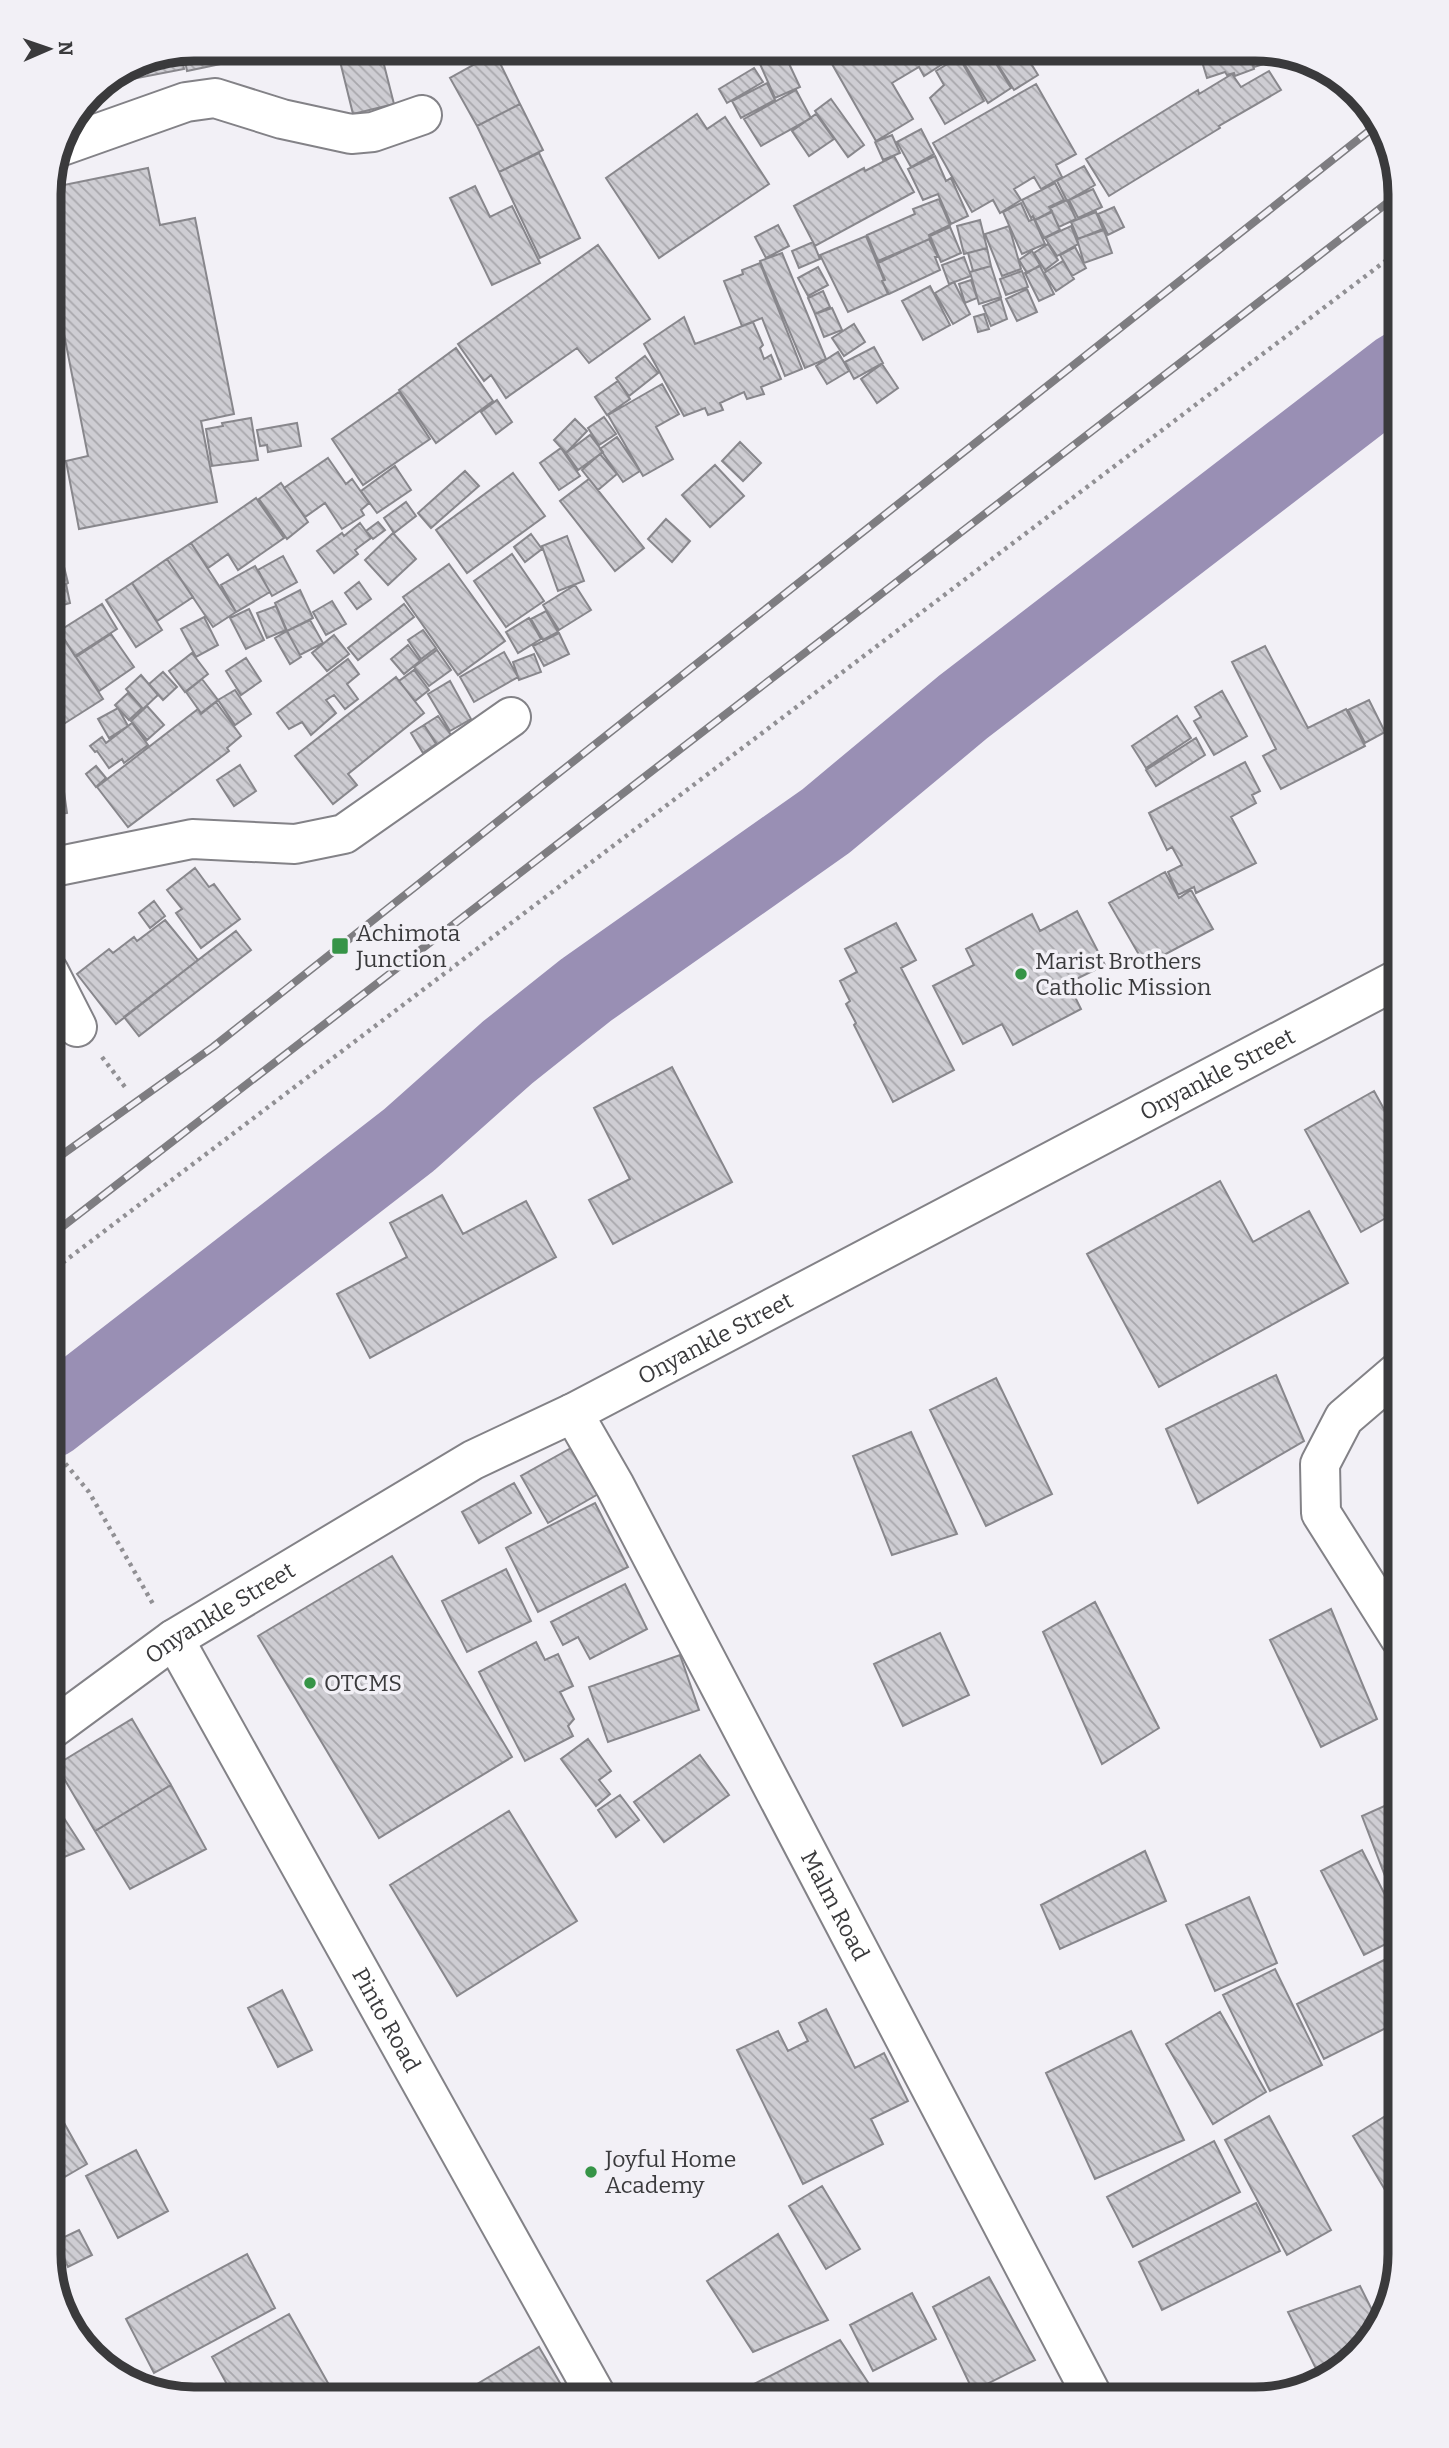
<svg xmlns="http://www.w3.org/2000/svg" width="1449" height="2448" font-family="Bitter,serif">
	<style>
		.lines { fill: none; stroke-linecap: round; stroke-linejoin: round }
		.river { stroke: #998fb4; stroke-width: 79 }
		.building { fill: url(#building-back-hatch); stroke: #88878c; stroke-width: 2 }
		.minor-casing { stroke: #838287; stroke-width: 42 }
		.path { stroke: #919094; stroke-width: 4.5; stroke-dasharray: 3.5 5; stroke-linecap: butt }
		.minor { stroke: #fff; stroke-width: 38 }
		.rail-casing { stroke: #7e7d81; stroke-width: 8 }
		.rail { stroke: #f2f0f6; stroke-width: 5; stroke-dasharray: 16; stroke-linecap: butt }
		.poi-dot { fill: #369447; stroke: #f2f0f6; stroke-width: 2.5 }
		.labels { text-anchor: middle; stroke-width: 7; stroke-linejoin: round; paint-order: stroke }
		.poi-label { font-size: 23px; fill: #3a3a3c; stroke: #f2f0f6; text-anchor: start }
		.street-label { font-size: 23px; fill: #3a3a3c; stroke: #f2f0f6 }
		.rim { fill: none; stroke: #3a3a3c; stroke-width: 9 }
	</style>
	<defs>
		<pattern id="building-back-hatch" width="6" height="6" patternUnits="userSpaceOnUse" patternTransform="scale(1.75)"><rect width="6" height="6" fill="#cecdd3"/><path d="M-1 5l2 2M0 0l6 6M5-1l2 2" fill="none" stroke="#a8a7ac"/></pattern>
	</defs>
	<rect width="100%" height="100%" fill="#f2f0f6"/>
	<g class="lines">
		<path class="river" d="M49,1419L409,1140L508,1052L586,990L826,821L963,707L1400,371"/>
	</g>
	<path class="building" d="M194,49H252L254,57L187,71L183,51Z
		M337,49H380L394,104L353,114Z
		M857,49H932L941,65L924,76L919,67L892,83L913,119L876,141L832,64Z
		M933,49H965L940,63Z
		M969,49H987L1011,88L988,103L959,55Z
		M988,49H1022L1038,75L1014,90Z
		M1217,49H1248L1254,69L1235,76L1234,73L1227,75L1225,72L1207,78L1200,55Z
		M1248,49H1265L1287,57L1254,67Z
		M181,52L184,69L101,85L139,60Z
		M495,53L520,104L477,126L450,78Z
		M784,53L800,87L775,98L760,64Z
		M959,57L984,101L945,124L930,98L944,85L936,71Z
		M754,68L763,82L727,103L719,89Z
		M1269,71L1281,90L1219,126L1220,128L1109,196L1086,159L1198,90L1199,94L1232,74L1241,87Z
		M767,83L775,100L741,118L732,101Z
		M1036,84L1076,154L1056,165L1062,177L1041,189L1034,177L1014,189L1021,200L1000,213L993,200L972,212L933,143Z
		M796,90L811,118L761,146L744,119Z
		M831,99L864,145L848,157L815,111Z
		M520,104L543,150L499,172L477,126Z
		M697,114L707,129L725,117L769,184L659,258L606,178Z
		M816,114L834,139L809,156L792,131Z
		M921,129L934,154L911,167L897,142Z
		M892,135L900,153L883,160L875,142Z
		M539,153L580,238L540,258L499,172Z
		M894,156L914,192L815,246L794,206L864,168L865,171Z
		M935,156L946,181L951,178L968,216L951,224L938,194L923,200L908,169Z
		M1084,166L1095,185L1067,201L1057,181Z
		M148,168L160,225L195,218L234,414L201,421L217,502L79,529L66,461L88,456L49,258V188Z
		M1055,183L1064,200L1049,207L1052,211L1035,220L1033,216L1031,218L1022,200Z
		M475,186L490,217L512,206L540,263L492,285L450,198Z
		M1093,189L1102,207L1078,218L1069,200Z
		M939,199L950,225L929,235L930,239L878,261L867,235L915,214L913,209Z
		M1067,200L1076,219L1059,227L1050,208Z
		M1021,203L1029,221L1034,219L1045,244L1022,254L1003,212Z
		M1114,207L1124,227L1108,235L1098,214Z
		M1052,212L1060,230L1044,238L1035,220Z
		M1096,212L1103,229L1078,239L1071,222Z
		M980,220L987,248L964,254L957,226Z
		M778,225L789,246L766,258L755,237Z
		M1009,226L1021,269L1002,276L985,234Z
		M1071,226L1078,244L1057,256L1045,238Z
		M950,227L961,253L941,262L930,236Z
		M1104,230L1112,253L1084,263L1077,239Z
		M866,236L884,280L882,281L888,294L848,312L820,255Z
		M929,239L938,257H935L940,270L889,294L882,281L885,280L878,263Z
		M813,242L820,259L799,268L792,251Z
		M1048,244L1058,260L1045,270L1034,253Z
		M598,245L650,319L589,363L577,348L506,398L491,375L484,381L458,344Z
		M1075,247L1086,268L1072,276L1060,255Z
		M987,248L991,266L973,271L968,253Z
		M1032,251L1040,265L1027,273L1019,260Z
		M782,253L826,359L805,368L760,261Z
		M964,257L971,276L949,284L942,265Z
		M1063,261L1074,279L1056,291L1044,273Z
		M760,263L802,369L785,376L762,318L742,326L724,281L743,274L742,270Z
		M991,266L1001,297L979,304L970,272Z
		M1040,266L1054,294L1039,301L1025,273Z
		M818,267L828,285L808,296L798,278Z
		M1022,271L1028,287L1006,295L1000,279Z
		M971,280L977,298L965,303L959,284Z
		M954,282L970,314L953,324L935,293Z
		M930,286L950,325L923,340L902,301Z
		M1027,289L1037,312L1017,321L1006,299Z
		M823,291L830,307L815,314L808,298Z
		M1001,299L1007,319L991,326L983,306Z
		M832,308L842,330L824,337L815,314Z
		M984,314L989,329L978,332L974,317Z
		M684,317L695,344L753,322L763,345L760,348L764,359L771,355L781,379L761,387L764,394L747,399L744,392L720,403L723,410L708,415L705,408L684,416L644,344Z
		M854,324L865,342L844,356L832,338Z
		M874,347L883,363L854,379L845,362Z
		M456,348L493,401L436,443L399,390Z
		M838,352L849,371L827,384L816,366Z
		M645,356L658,373L629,396L616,378Z
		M882,364L898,388L877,403L861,379Z
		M618,381L630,399L607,415L595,397Z
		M662,384L679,414L656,427L673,459L643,476L608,415Z
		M399,392L430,439L363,485L332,439Z
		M497,400L512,422L496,434L481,412Z
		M604,417L616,434L599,445L588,428Z
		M251,418L258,460L212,466L206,429L223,426L222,423Z
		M575,419L587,431L566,453L554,440Z
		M297,423L301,446L268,452L267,445L260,446L257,430Z
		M590,435L603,452L578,470L566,453Z
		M617,437L640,471L623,482L600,449Z
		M740,442L761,463L743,481L722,461Z
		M561,448L580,476L559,490L540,463Z
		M600,454L617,474L598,490L582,470Z
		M328,458L346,484L352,479L369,503L361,510L364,515L342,529L325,503L305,517L284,488Z
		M715,465L744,496L710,527L682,495Z
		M395,466L411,490L377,513L361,491Z
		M465,471L479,486L431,528L418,513Z
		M513,473L545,516L467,573L436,530Z
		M589,479L644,548L615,571L560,501Z
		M281,483L308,522L287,539L259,499Z
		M256,498L284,538L238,570L228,554L208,568L191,543Z
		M406,502L416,516L394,533L384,518Z
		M52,518L68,583L66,584L70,603L49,609V519Z
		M666,519L690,541L672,562L648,539Z
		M378,522L385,530L373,539L366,531Z
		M360,523L371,538L355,550L358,554L334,573L317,551L342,533L344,536Z
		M393,533L416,559L388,585L365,560Z
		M531,534L542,549L525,562L514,547Z
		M567,536L584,581L558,591L542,546Z
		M191,543L236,612L213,627L167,559Z
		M512,554L544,601L506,627L474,581Z
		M283,556L297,582L272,596L258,570Z
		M167,559L193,597L157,621L132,583Z
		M449,564L505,641L458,675L403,597Z
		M255,566L270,592L236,612L221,585Z
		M359,582L371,599L357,609L345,593Z
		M132,583L162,630L136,647L106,600Z
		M575,585L591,610L559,630L543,605Z
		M300,590L313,618L287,631L275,603Z
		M332,601L346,624L326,635L313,612Z
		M102,604L117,629L75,656L59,631Z
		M404,604L414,617L358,660L348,648Z
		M276,606L286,630L267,638L257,613Z
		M249,609L264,640L246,649L230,618Z
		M546,611L558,632L543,640L531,619Z
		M204,617L218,645L196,657L181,629Z
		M529,618L541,639L518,653L506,632Z
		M310,620L323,643L300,655L287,631Z
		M423,630L436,648L421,659L408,640Z
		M59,631L103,699L59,727L49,712V638Z
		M287,631L301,657L290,664L275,638Z
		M559,633L569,654L544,666L533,646Z
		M111,634L134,667L99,691L76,657Z
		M334,635L349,654L327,671L312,653Z
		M408,645L420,661L404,674L391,659Z
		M1265,646L1308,728L1346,709L1365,746L1281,789L1263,756L1276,749L1232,662Z
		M437,650L451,670L429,686L414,667Z
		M504,652L518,677L474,702L460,677Z
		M192,653L208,674L185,692L169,671Z
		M534,654L541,672L519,680L513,662Z
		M246,658L261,681L241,695L226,671Z
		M348,659L359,674L347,684L358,699L345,709L334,695L326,700L336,713L311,735L302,722L289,729L277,713Z
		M414,670L429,690L415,701L399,681Z
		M163,672L177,687L163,700L149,684Z
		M141,675L158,695L143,709L126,689Z
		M396,677L424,713L348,774L357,785L333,804L295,756Z
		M202,679L218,700L201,713L186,692Z
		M450,681L471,719L450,731L428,694Z
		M235,690L251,714L235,725L218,700Z
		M1222,691L1247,736L1214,755L1194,721L1201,717L1195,707Z
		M128,693L142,708L129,720L115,705Z
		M1369,700L1385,732L1365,743L1348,710Z
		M216,702L241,736L227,748L229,751L128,827L97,787L198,709L201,714Z
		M147,706L164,725L147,740L131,721Z
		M118,708L128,726L109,738L98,719Z
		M438,716L453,738L439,747L424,725Z
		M1177,716L1191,738L1146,768L1132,746Z
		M132,723L148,745L124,763L122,759L109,768L97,751L95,752L90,746L102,737L106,743Z
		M424,725L436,744L423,753L411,733Z
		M1196,738L1205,755L1156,786L1146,770Z
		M1245,762L1260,791L1252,795L1256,803L1231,817L1256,863L1196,893L1194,887L1178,895L1168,872L1182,865L1172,847L1167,850L1149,813Z
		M53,763L62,777L49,784V765Z
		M240,765L256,791L234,806L217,780Z
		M96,766L106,778L96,787L86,774Z
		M64,792L67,813L49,816V795Z
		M195,868L209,887L214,884L240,919L201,948L176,913L182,909L167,890Z
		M1165,872L1179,898L1191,890L1213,929L1145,965L1109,903Z
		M154,901L165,916L150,928L139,913Z
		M1077,911L1105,965L1068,983L1081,1009L1013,1045L1002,1024L963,1044L933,986L974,965L966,949L1032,914L1040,931Z
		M165,920L198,960L116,1024L77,974L109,949L113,953L134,937L137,941Z
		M896,923L916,960L901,968L954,1070L893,1102L854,1025L856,1023L846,1004L850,1001L840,981L857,972L845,949Z
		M236,931L251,950L139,1036L124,1017Z
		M672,1067L732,1182L613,1244L589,1200L630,1179L594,1108Z
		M1374,1091L1400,1138V1210L1361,1232L1305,1130Z
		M49,1098L62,1114L49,1124Z
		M1220,1181L1253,1242L1309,1211L1348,1283L1159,1387L1087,1254Z
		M442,1195L463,1234L526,1201L556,1257L370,1358L337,1294L407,1257L390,1223Z
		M1276,1375L1304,1441L1198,1503L1166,1429Z
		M996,1378L1052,1494L986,1526L930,1410Z
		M911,1432L957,1534L892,1555L853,1456Z
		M580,1443L607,1489L548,1523L521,1476Z
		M514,1483L531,1513L479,1543L462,1512Z
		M595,1503L628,1567L538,1612L506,1548Z
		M392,1556L512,1757L379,1838L258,1636Z
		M506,1569L531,1621L467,1652L442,1601Z
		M625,1584L647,1629L590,1659L578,1637L563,1645L551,1622Z
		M1095,1602L1159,1728L1102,1764L1043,1632Z
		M1331,1609L1377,1719L1321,1747L1270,1640Z
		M940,1633L969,1695L903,1726L874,1664Z
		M536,1642L545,1660L558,1654L573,1686L560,1692L574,1719L568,1726L573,1736L525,1761L479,1672Z
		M680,1655L699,1710L608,1742L589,1687Z
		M132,1719L171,1785L95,1831L56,1765Z
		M588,1739L611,1771L599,1780L610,1794L596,1806L561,1759Z
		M700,1755L729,1795L664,1842L634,1802Z
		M171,1785L206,1849L130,1889L95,1831Z
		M620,1795L639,1820L616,1837L598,1810Z
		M1400,1799V1915L1362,1816Z
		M58,1809L84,1849L49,1863V1816Z
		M509,1811L577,1921L457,1996L390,1885Z
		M1362,1850L1400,1924V1937L1364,1955L1321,1871Z
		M1145,1851L1166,1901L1060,1949L1041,1905Z
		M1249,1897L1277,1963L1215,1991L1186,1925Z
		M1400,1952V2021L1324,2059L1297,2004Z
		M1275,1969L1322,2065L1270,2091L1223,1995Z
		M282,1990L312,2050L278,2067L248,2008Z
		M826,2009L855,2068L884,2053L908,2101L871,2119L883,2144L803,2184L737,2050L778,2031L788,2051L808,2041L799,2023Z
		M1220,2012L1266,2092L1213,2124L1166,2044Z
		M1131,2031L1184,2140L1095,2179L1046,2073Z
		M49,2096L87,2164L49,2186Z
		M1400,2107V2188L1388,2195L1353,2136Z
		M1269,2116L1331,2230L1287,2255L1225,2140Z
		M1214,2141L1240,2192L1133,2247L1107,2197Z
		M136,2150L168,2211L118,2238L86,2176Z
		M822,2186L860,2249L826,2269L789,2206Z
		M1256,2203L1280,2251L1162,2310L1139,2262Z
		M79,2230L92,2255L68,2267L56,2241Z
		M778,2234L828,2320L753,2352L707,2281Z
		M247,2254L275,2308L154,2373L126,2319Z
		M989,2277L1035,2360L973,2391L933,2307Z
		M1360,2286L1379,2324L1376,2334L1322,2381L1288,2312Z
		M912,2293L936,2339L873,2371L850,2325Z
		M289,2314L337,2399H235L212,2357Z
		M840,2340L879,2399H725Z
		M539,2347L567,2395L560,2399H479L472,2387Z"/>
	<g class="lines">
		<g class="minor-casing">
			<g id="minor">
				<path d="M59,147L186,102L215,98L282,119L351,134L373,132L422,115"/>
				<path d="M49,868L192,839L295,844L344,834L511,717"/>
				<path d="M49,972L77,1027"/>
				<path id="s1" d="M573,1413L615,1486L1094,2399"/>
				<path d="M1400,1638L1321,1513L1320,1464L1344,1418L1400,1370"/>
				<path id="s2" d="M174,1639L598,2399"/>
				<path id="s3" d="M49,1731L174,1639L473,1460L573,1413L1400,978"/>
			</g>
		</g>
		<path class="path" d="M102,1057L125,1087
			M49,1273L1400,250
			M49,1444L89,1492L153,1604"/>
		<use href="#minor" class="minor"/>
		<g class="rail-casing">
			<path id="rail" d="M49,1164L213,1047L1379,123
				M49,1237L1400,193"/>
		</g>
		<use href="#rail" class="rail"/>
	</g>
	<g class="poi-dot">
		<rect x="331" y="937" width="18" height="18" rx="3.5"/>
		<circle cx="1021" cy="974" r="7"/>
		<circle cx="310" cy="1683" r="7"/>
		<circle cx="591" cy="2172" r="7"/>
	</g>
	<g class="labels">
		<g class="poi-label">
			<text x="356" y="941">Achimota<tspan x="356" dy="26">Junction</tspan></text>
			<text x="1035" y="969">Marist Brothers<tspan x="1035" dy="26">Catholic Mission</tspan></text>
			<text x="324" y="1691">OTCMS</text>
			<text x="605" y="2167">Joyful Home<tspan x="605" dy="26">Academy</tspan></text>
		</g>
		<g class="street-label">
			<text dy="8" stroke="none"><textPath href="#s3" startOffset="1342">Onyankle Street</textPath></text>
			<text dy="8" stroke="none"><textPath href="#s3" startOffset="775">Onyankle Street</textPath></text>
			<text dy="8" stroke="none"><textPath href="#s3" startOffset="208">Onyankle Street</textPath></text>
			<text dy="8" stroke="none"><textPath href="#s1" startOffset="558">Malm Road</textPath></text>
			<text dy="8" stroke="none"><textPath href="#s2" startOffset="436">Pinto Road</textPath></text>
		</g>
	</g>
	<path d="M0 0H1449V2448H0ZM194 61H1255A133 133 0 0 1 1388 194V2254A133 133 0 0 1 1255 2387H194A133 133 0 0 1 61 2254V194A133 133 0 0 1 194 61Z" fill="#f2f0f6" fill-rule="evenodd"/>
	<path class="rim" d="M194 61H1255A133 133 0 0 1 1388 194V2254A133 133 0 0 1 1255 2387H194A133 133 0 0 1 61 2254V194A133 133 0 0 1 194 61Z"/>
	<g transform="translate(49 49) rotate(88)" stroke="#f2f0f6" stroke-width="5" paint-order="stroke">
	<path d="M0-5L12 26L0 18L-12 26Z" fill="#3a3a3c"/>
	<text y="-10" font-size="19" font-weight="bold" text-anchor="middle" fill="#3a3a3c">N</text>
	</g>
</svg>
